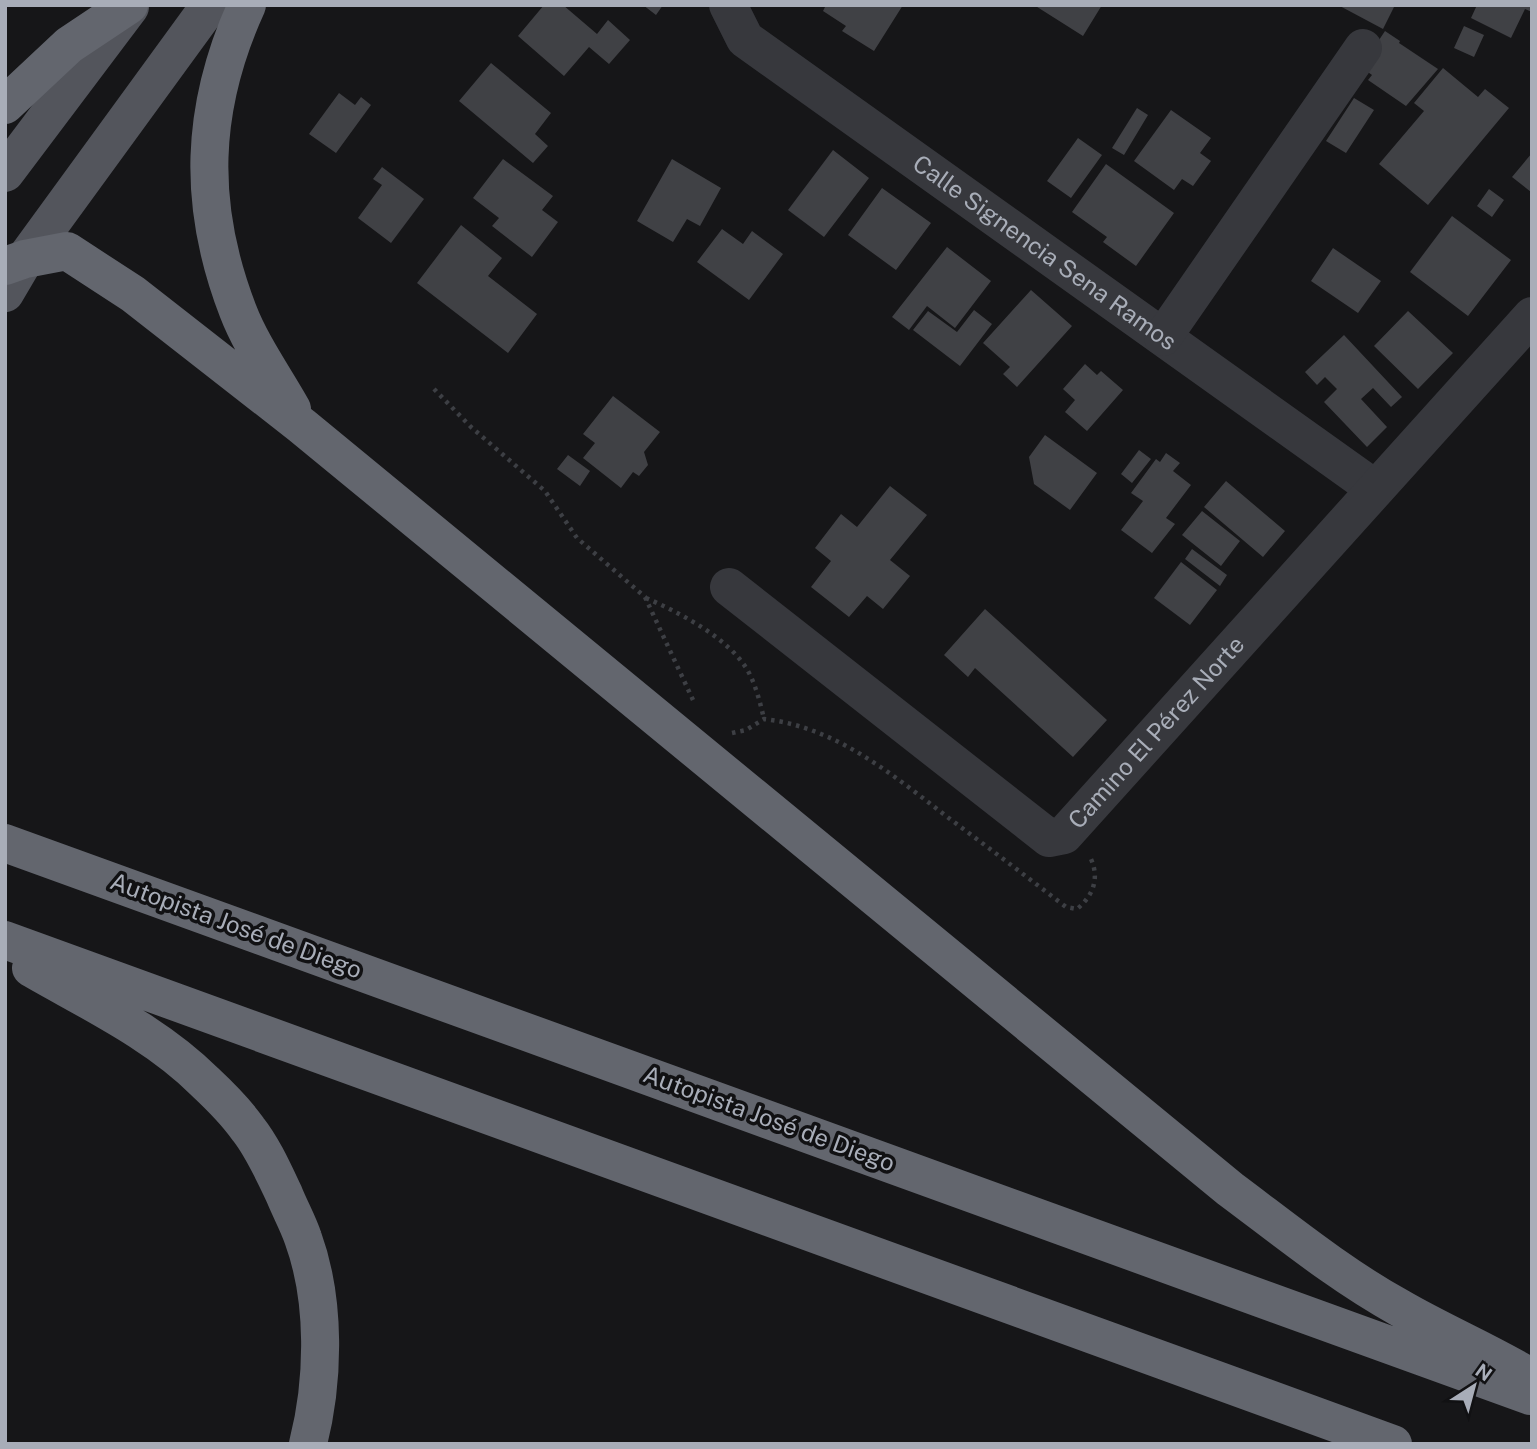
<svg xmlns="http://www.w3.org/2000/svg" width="1537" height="1449" font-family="'Public Sans',sans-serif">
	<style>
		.building { fill: #404145 }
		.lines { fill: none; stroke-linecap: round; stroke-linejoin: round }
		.path { stroke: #3d3f44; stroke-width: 4.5; stroke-dasharray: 3.5 5; stroke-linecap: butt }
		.minor { stroke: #37383d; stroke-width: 38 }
		.major { stroke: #53555c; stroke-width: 38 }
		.highway { stroke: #63666e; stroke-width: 38 }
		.labels { text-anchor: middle; stroke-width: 7; stroke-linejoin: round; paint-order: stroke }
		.street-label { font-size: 24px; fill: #a8adb8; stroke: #111113 }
	</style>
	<rect width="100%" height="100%" fill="#161618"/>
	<path class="building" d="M544,5H563L597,34L608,20L630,40L609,64L589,47L564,76L518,36Z
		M643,5H663L656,15Z
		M826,5H903L874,51L842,31L846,26L823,11Z
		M1034,5H1102L1083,36Z
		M1338,5H1395L1383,29Z
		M1477,5H1532V12L1525,9L1511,38L1471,18Z
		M1464,26L1484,35L1474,57L1454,48Z
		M1385,31L1400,41L1399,43L1438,69L1406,106L1368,80L1372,75L1361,67Z
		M491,63L551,113L535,134L548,146L533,163L459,101Z
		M1443,68L1478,97L1485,89L1509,108L1428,205L1379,164L1424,111L1414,103Z
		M339,93L355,105L361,97L371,105L336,153L309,134Z
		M1354,98L1374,110L1346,153L1326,141Z
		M1137,108L1148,115L1124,155L1112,148Z
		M1171,110L1211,138L1200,153L1211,161L1193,186L1182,179L1174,190L1134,161Z
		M1078,138L1102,155L1071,198L1047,181Z
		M833,150L869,178L824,237L788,210Z
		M1532,153V191L1531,192L1512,177Z
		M503,159L553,196L542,210L558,222L532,257L492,226L499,218L473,198Z
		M672,159L721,188L700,226L687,219L673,242L637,221Z
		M1106,164L1174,213L1136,266L1103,242L1107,237L1072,212Z
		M382,167L424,199L391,243L358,218L382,185L373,179Z
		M882,188L931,223L896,270L848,235Z
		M1489,189L1504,200L1492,217L1477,206Z
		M1452,216L1511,260L1468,316L1410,272Z
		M461,225L502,258L488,276L537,314L508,353L417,283Z
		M722,229L743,244L752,231L783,254L749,300L697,262Z
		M947,247L991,281L955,328L927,306L909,330L892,317Z
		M1333,248L1381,281L1358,313L1311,281Z
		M1031,290L1072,326L1017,387L1003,374L1010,367L983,343Z
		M974,310L992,324L960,366L913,330L928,311L957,332Z
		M1408,311L1453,353L1418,389L1374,346Z
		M1344,335L1402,397L1391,407L1373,388L1361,399L1387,427L1367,447L1324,402L1337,389L1325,377L1317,385L1305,372Z
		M1085,364L1097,375L1101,371L1123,390L1087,431L1065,412L1075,400L1063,389Z
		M613,396L660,432L644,452L648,465L639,476L633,472L621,488L583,458L595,443L583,434Z
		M1045,435L1097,473L1070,510L1034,484L1029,457Z
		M1139,450L1151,459L1132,483L1121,474Z
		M1166,453L1180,463L1173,471L1191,485L1166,518L1175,524L1152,553L1121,530L1143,501L1131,493L1156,459L1160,462Z
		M568,455L590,471L580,486L557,469Z
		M1226,481L1285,531L1263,557L1204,507Z
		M890,486L927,515L890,560L910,576L883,609L867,596L849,617L811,587L831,561L815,548L841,514L857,527Z
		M1202,511L1240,541L1221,566L1182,535Z
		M1192,549L1227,575L1220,586L1185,559Z
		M1181,562L1217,590L1190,625L1154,598Z
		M985,609L1107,720L1073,757L975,668L968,677L944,655Z"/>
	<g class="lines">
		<path class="path" d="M434,389L471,427L545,491L577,538L645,597L693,700
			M646,598C680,613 729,638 748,671C756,686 760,702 764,719
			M732,733L746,730L764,719C837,727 894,776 950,819C989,848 1027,877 1066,907L1077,909C1094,895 1100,877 1090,857"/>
		<g class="minor">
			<path id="s1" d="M728,5L745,39L1374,488"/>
			<path d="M1163,337L1363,48"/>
			<path id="s2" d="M729,587L1049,838L1064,835L1532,316"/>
		</g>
		<path class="major" d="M5,173L130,7
			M5,293L25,259L210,5"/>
		<path class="highway" d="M247,5C200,108 197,205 238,311C251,345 274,377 292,409
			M5,105L69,45L129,5
			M5,266L25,259L67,251L133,294L302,426L1230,1189C1285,1230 1340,1275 1400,1308C1443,1333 1489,1352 1532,1378
			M5,843L1530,1396
			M5,940L1393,1444
			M31,968C90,1002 156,1033 205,1082C220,1096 236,1112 248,1129C263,1148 274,1173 284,1194C290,1209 298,1223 303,1238C326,1301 324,1381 308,1444"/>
	</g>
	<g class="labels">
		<g class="street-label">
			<text dy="8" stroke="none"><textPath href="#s1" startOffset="406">Calle Signencia Sena Ramos</textPath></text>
			<text dy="8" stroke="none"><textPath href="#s2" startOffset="560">Camino El Pérez Norte</textPath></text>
			<text transform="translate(236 926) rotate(20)" y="8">Autopista José de Diego</text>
			<text transform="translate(769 1119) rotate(20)" y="8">Autopista José de Diego</text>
		</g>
	</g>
	<rect width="1537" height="1449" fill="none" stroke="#a8adb8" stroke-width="14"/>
	<g transform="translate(1474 1386) rotate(36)" stroke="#111113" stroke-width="5" paint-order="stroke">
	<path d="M0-5L12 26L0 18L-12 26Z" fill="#a8adb8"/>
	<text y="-10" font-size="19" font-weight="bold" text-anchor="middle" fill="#a8adb8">N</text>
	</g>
</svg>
